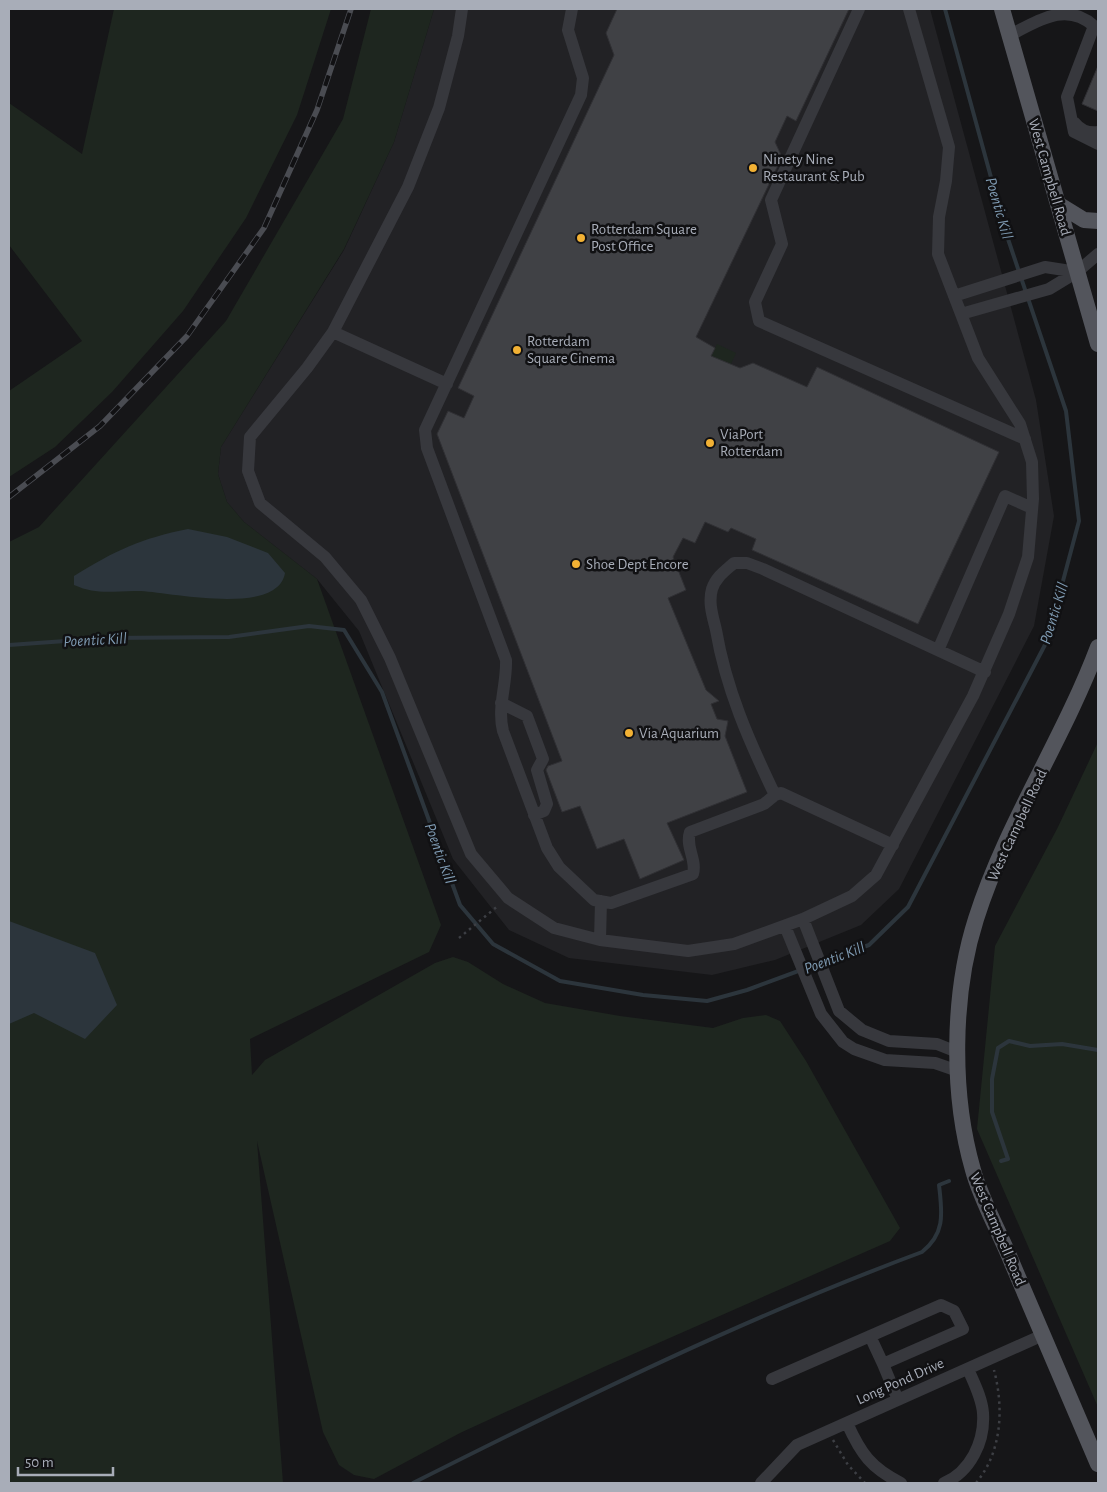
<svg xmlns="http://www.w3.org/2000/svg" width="1107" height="1492" font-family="'Alegreya Sans',sans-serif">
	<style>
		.built { fill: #222225 }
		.green { fill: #1e261f }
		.water { fill: #2c353c }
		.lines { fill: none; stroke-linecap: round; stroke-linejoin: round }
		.stream { stroke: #2c353c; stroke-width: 4 }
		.building { fill: #404145; stroke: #303034 }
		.path { stroke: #3d3f44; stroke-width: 2.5; stroke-dasharray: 2.5 4; stroke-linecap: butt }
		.minor { stroke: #37383d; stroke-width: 12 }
		.major { stroke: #53555c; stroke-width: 16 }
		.rail-casing { stroke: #4a4c52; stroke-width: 5.5 }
		.rail { stroke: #111113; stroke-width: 4; stroke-dasharray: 11; stroke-linecap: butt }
		.poi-dot { fill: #f2b134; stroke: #111113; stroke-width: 2 }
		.labels { text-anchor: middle; stroke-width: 5; stroke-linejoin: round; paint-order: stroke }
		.poi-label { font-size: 15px; fill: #a8adb8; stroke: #111113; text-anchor: start }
		.street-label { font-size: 15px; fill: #a8adb8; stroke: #111113 }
		.water-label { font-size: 16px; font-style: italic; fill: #7f9bb3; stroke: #111113 }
	</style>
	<rect width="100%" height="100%" fill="#161618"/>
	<path class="built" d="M434,9H930L1036,400L1054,516L1034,626L899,889L861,925L775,960L712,975L569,958L509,930L453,859L359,631L317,579L244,522L227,502L218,474L221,447L344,250L394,142Z"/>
	<path class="green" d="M114,9H331L297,115L246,218L183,311L112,392L55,447L9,477V391L82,341L9,245V103L82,154Z
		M371,9H434L394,142L344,249L221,447L218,474L227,502L244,522L317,579L441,925L429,952L250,1039L252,1075L265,1060L435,963L453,957L468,962L503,984L545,1003L620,1016L713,1028L743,1018L766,1015L780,1021L806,1061L900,1228L890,1241L606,1366L460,1433L374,1479L354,1475L339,1465L323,1432L257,1141L283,1483H9V542L39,527L226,321L343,119Z
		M717,344L736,353L731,364L724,361L723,364L710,358Z
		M1098,742V1407L977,1129L995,946L1058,827Z"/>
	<path class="water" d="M188,529L227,537L268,553L285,573C278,616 173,593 141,591C115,590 99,596 74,585V576C114,551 142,538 188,529Z
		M9,921L95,953L117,1005L85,1039L34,1013L9,1024Z"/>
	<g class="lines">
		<path class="stream" d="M9,645L108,638L229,637L309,626L344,630L382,692L460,905L493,944L560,981L643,995L707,1001L747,990L869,945L908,907L1047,641L1079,521L1066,411L1007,236L945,9
			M1001,1161L1008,1159L992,1112V1079L998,1048L1009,1041L1030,1046L1062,1044L1098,1050
			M413,1483C580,1399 747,1317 922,1252C946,1233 942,1212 939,1185L949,1181"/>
	</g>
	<path class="building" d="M617,9H849L796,121L787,116L775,142L782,157L696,337L715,348L711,356L740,368L753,363L807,387L817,367L999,452L918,624L752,550L756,539L731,528L728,532L705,522L695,543L683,538L673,557L686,590L668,598L706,690L719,701L711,704L717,719L728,721L725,736L747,792L667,823L684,860L640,879L624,839L597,849L580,806L562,812L546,770L548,766L562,761L437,434L448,411L464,418L474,396L458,388L614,55L606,33Z
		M1098,66V111L1082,104Z"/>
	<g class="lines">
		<path class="path" d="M459,938L499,905
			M833,1440L848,1465L865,1483
			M976,1483C1002,1452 1004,1408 994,1370"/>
		<path class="minor" d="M462,9L458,36L439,108L408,187L333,332L307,368L250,437L248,471L260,503L325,557L361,600L390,658L471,854L508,898L554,928L600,940L688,951L734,944L803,919L852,896L876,875L973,696L1009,614L1028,557L1033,499L1032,462L1020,424L978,358L938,254L939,217L946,181L949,147L909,9
			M572,9L568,30L583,78L581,95L425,430L427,448L506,660C507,684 497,707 503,731L547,848L559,867L594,900L611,903L693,874C697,859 685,847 690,832L764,804L775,795C749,741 726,689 716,630C713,617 708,603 712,589C716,577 725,571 734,563H747L763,569L985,672
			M859,9L771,200L782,244L755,302L759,321L1025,439
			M1098,27L1094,26L1067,97L1074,132L1098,144
			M1010,35C1038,21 1066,1 1094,26
			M1075,123C1081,131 1089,133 1098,132
			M954,296L1045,267L1077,272
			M961,314L1049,289L1077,272L1098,254
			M333,332L447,384
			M939,648L1005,496L1032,508
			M501,703L527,716L543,759L537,770L547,804L544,811L534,815
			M775,795L781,793L893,845
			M803,919L839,1011L862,1030L889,1041L937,1044L957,1052
			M785,926L821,1014L843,1042L854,1049L885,1060L935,1063L958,1071
			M600,940L601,901
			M883,1364L898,1400
			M772,1379L941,1305L954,1311L963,1329L883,1364L870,1336
			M847,1423C861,1454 871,1468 901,1483
			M761,1483L797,1445L1043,1335
			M944,1483C970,1472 985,1442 983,1413C982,1398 974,1383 968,1369"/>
		<path class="major" d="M1002,9L1098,344
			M1058,204L1084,220L1098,221
			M1098,647C1063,740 1006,824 976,919C952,994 951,1094 973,1170C981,1200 1000,1233 1012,1263C1041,1330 1070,1397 1098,1464"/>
		<g class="rail-casing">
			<path id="rail" d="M9,497L100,426L187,336L264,228L317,110L351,9"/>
		</g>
		<use href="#rail" class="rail"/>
	</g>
	<g class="poi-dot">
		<circle cx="753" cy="168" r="5"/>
		<circle cx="581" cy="238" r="5"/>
		<circle cx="517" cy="350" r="5"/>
		<circle cx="710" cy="443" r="5"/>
		<circle cx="576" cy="564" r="5"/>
		<circle cx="629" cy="733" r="5"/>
	</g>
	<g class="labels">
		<g class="poi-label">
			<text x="763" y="164">Ninety Nine<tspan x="763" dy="17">Restaurant &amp; Pub</tspan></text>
			<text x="591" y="234">Rotterdam Square<tspan x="591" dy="17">Post Office</tspan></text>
			<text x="527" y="346">Rotterdam<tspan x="527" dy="17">Square Cinema</tspan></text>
			<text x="720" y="439">ViaPort<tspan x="720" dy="17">Rotterdam</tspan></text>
			<text x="586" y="569">Shoe Dept Encore</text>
			<text x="639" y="738">Via Aquarium</text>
		</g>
		<g class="street-label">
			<text transform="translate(1050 177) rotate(74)" y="5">West Campbell Road</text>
			<text transform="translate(1017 825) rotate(-65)" y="5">West Campbell Road</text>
			<text transform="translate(998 1229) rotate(67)" y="5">West Campbell Road</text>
			<text transform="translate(900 1381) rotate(-24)" y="5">Long Pond Drive</text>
		</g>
		<g class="water-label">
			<text transform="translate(1000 208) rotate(74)" y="6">Poentic Kill</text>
			<text transform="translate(1053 613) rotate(-73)" y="6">Poentic Kill</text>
			<text transform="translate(95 639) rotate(-3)" y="6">Poentic Kill</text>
			<text transform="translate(441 853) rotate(70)" y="6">Poentic Kill</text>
			<text transform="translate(834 957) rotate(-21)" y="6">Poentic Kill</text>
		</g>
	</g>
	<rect width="1107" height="1492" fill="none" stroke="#a8adb8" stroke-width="20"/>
	<path d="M18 1467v8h95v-8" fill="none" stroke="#a8adb8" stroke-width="2.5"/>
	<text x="25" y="1467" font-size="15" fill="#a8adb8" stroke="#111113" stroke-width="4" paint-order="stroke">50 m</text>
</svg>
